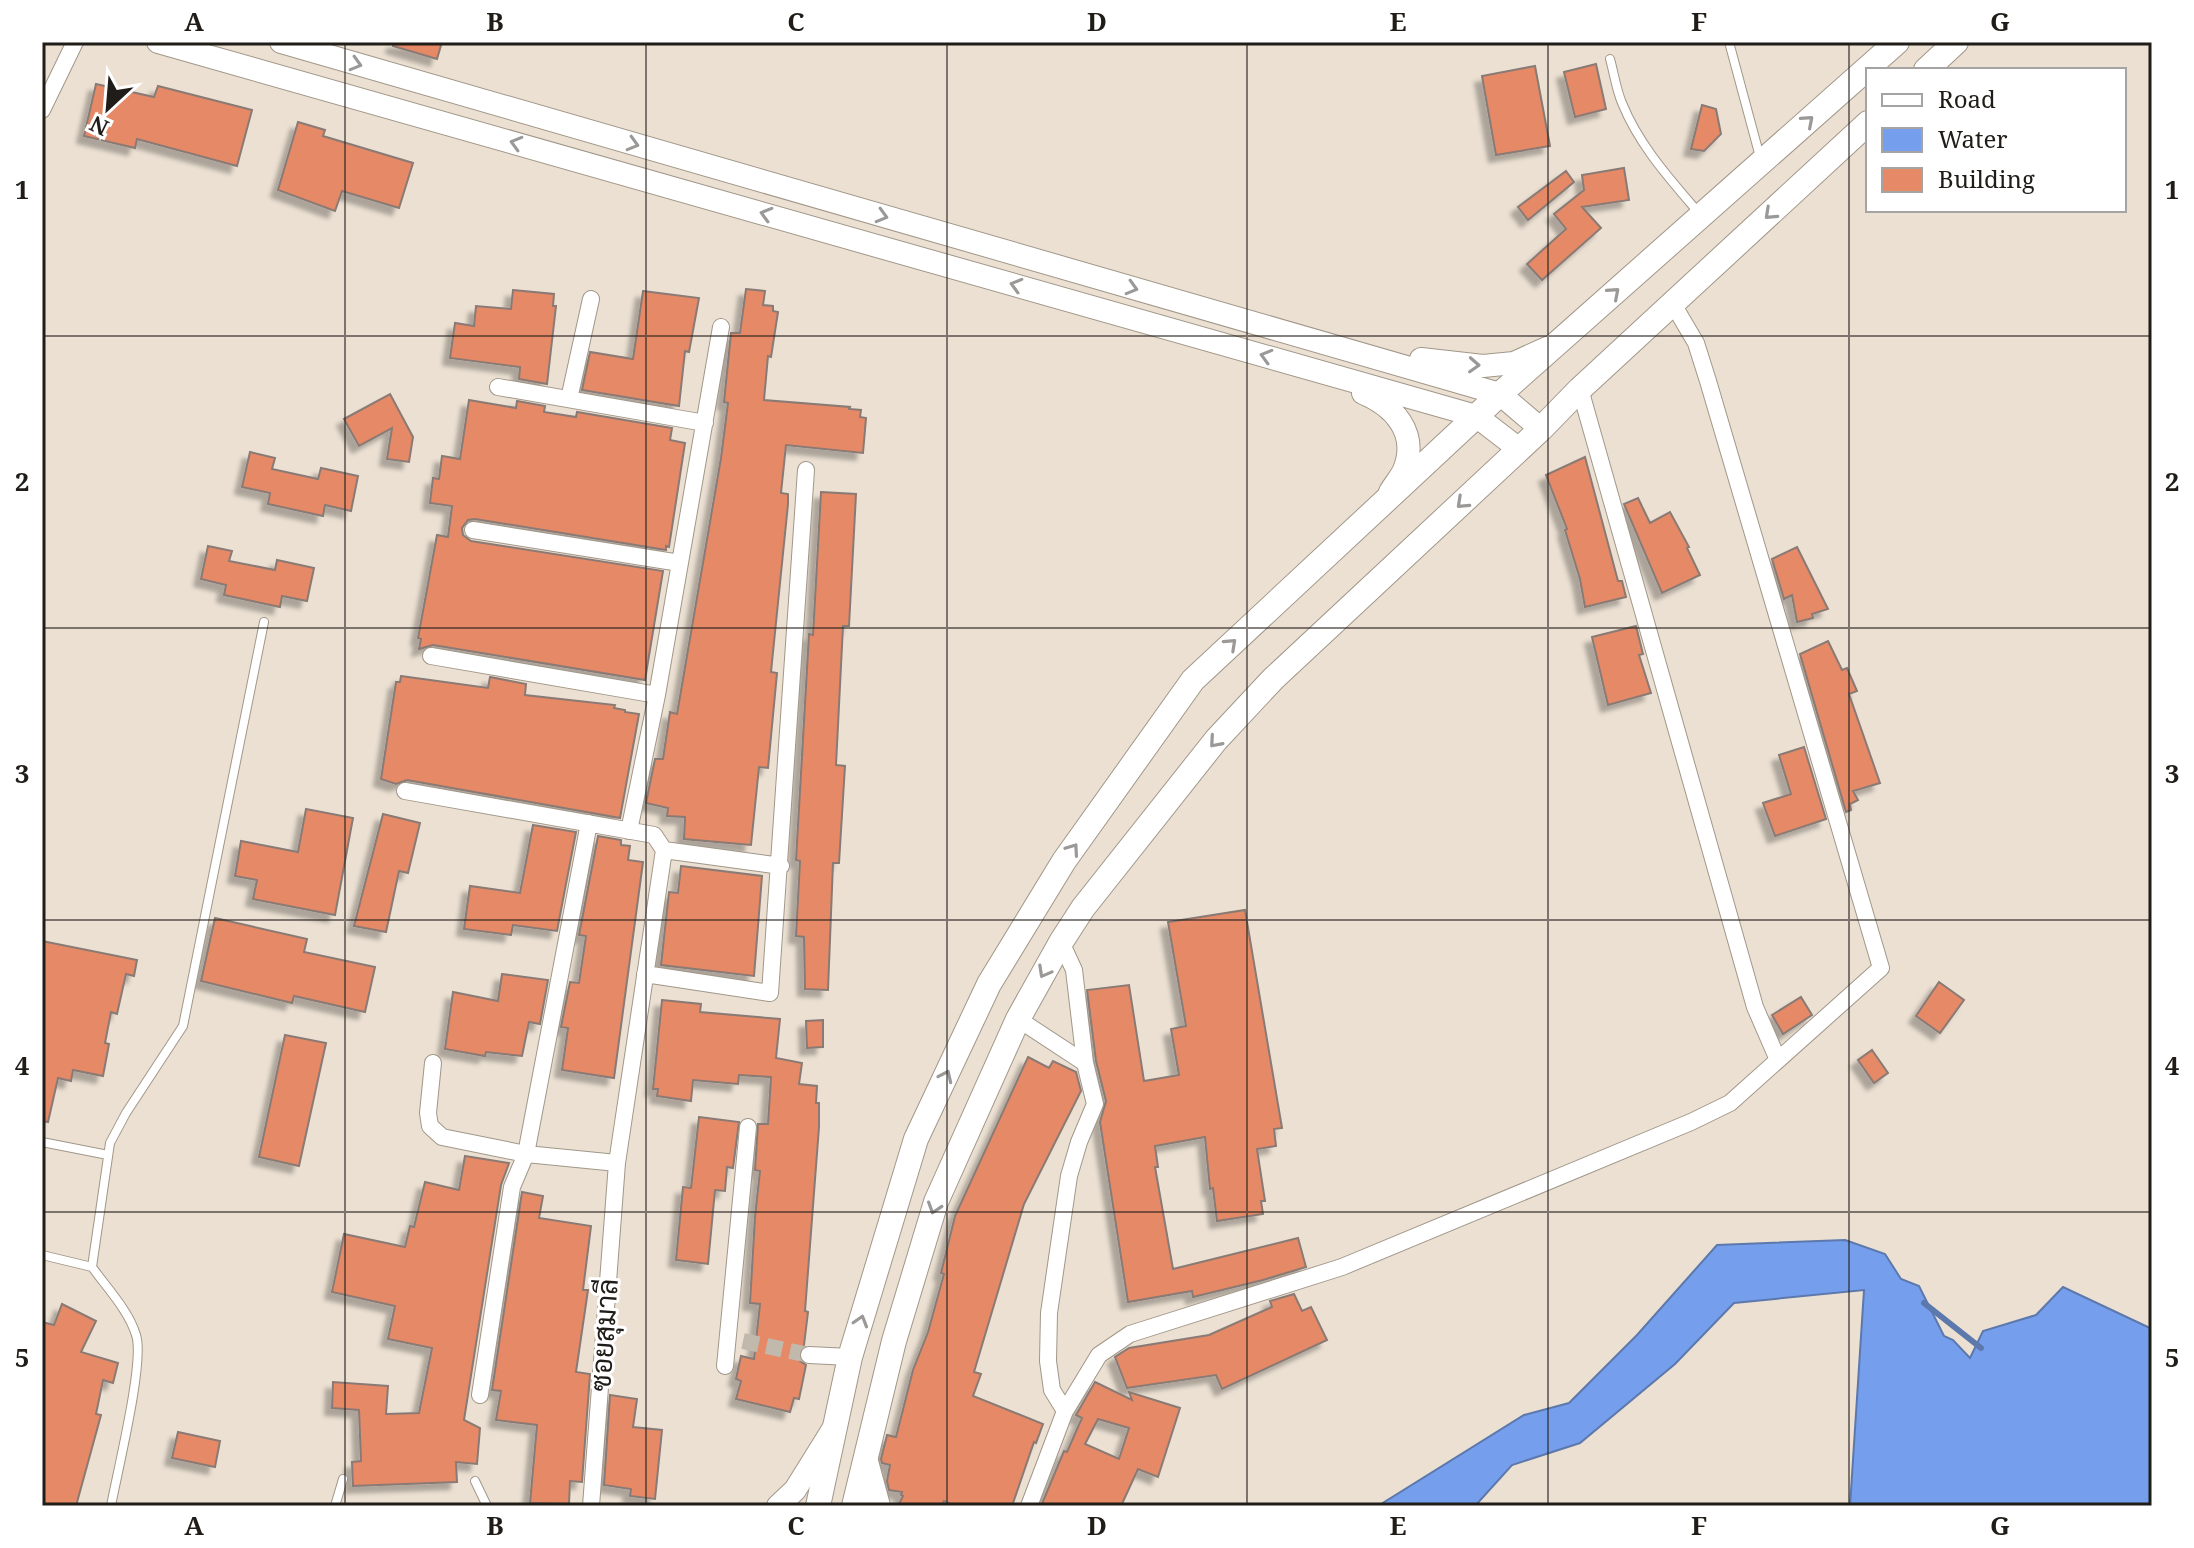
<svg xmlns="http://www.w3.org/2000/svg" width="2194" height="1548" font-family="'Noto Serif',Sarabun,serif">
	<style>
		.water { fill: #759fec; stroke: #5c78ac; stroke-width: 2 }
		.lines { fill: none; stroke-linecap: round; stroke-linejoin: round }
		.stream { stroke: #5c78ac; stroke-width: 6 }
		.building { fill: #e58966; stroke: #8a7a74; stroke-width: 2; fill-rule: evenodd; filter: url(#shadow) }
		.minor-tunnel { stroke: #c2b9ad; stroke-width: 16; stroke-dasharray: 16 8; stroke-linecap: butt }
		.service-casing { stroke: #a19789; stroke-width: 10 }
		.minor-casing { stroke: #a19789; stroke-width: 18 }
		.secondary-casing { stroke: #a19789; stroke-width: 24 }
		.primary-casing { stroke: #a19789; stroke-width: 26 }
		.service { stroke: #fff; stroke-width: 8 }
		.minor { stroke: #fff; stroke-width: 16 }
		.secondary { stroke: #fff; stroke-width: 22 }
		.primary { stroke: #fff; stroke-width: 24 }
		.oneway { stroke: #9b9997 }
		.grid { fill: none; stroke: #201c17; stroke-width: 2; stroke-opacity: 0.55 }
		.labels { text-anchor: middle; stroke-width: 6; stroke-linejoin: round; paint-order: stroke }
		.street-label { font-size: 28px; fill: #201c17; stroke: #fff }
		.neatline { fill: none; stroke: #201c17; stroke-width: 3 }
		.grid-label { font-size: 26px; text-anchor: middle; font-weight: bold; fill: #201c17 }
	</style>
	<defs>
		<filter id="shadow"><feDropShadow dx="-7" dy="7" stdDeviation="2" flood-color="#0004"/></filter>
	</defs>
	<rect width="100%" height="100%" fill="#ebe0d2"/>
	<path class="water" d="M1845,1240L1885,1254L1901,1279L1919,1286L1944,1336L1953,1340L1970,1358L1983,1331L2036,1315L2063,1287L2152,1329V1506H1850L1864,1290L1734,1303L1675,1364L1580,1443L1512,1465L1475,1506H1378L1524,1415L1569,1403L1637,1335L1717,1245Z"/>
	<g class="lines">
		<path class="stream" d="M1924,1303L1981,1348"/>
	</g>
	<path class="building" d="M394,42H442L437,59L393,46Z
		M1596,64L1606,109L1575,117L1564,72Z
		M1535,66L1550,146L1496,155L1482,76Z
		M96,84L154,97L158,86L252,110L237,166L137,139L135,148L84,136Z
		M1702,105L1716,109L1721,134L1704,151L1691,149Z
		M298,122L325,130L323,136L413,163L399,208L342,191L335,211L278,190Z
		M1624,168L1629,200L1582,207L1601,228L1542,280L1527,264L1566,229L1554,214L1584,190L1582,175Z
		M1566,171L1574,182L1528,220L1518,207Z
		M746,289L765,291L763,305L773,306V311L778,312L771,357L768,356L764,400L850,407L849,409L861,410L860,417L866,418L863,453L786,445L781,493L788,494V504L771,672L777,673L768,768L759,767L751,845L684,839L685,817L667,816L668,808L646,803L655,759H663L670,712L677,714L721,458L728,403L724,402L731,333H740Z
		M513,290L554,294L553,306H556L547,384L519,379L520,367L450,358L455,323L474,326L476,306L511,309Z
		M643,291L699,298L689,352L685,351L679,406L582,390L590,352L633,359Z
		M390,394L413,437L409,462L387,459L392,428L359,446L344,419Z
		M469,400L516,408L517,401L545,406L544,412L576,417L577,412L672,428L670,440L685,443L669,547L666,546V550L475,519L468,520L462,528L463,535L471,541L663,571L645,680L433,645L419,649L421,639L418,638L437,535L448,537L452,506L430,503L433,478L439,479L442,456L460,459Z
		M250,452L275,458L272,469L318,479L321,468L358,476L351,511L325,505L323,516L268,504L270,493L242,487Z
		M1585,457L1618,581H1622L1626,597L1585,607L1580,579L1565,530L1567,529L1546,475Z
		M821,492L856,494L849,626H843L836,765L845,766L839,863H833L828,990L805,989L804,937L796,936L800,861L796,860L809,634L813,635Z
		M1638,498L1650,523L1670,512L1689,547L1687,548L1700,575L1662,593L1624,504Z
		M208,546L232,551L229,561L275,570L277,560L314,568L307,601L282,596L280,607L224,595L226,585L201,579Z
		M1797,547L1828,609L1812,614L1813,618L1797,622L1792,595L1784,599L1772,559Z
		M1636,626L1643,654L1639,655L1651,693L1608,705L1592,637Z
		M1828,641L1842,670L1847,668L1857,691L1849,694L1880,783L1853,791L1858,800L1850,804L1851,810L1846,812L1800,654Z
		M401,676L488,688L490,677L526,684L525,695L615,705L614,708L625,710V712L639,714L620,818L407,780L396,784L381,779L396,682H400Z
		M1804,747L1826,819L1775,836L1763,803L1791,794L1779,755Z
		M306,809L353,818L335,915L253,899L257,880L235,876L241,841L298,852Z
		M383,814L420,823L408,873L399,871L386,932L354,926Z
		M533,825L576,832L557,931L513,925L511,935L464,929L470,886L520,893Z
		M598,836L621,840V845L630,846L628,860L643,862L614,1078L562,1070L568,1028L561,1027L570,982L579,983L586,936L579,935Z
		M681,866L762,876L754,976L661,965L669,892L678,893Z
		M1245,910L1282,1128L1274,1129L1276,1146L1257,1149L1265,1201H1261L1263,1214L1217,1221L1213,1188L1210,1189L1205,1137L1155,1146L1158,1167H1155L1173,1269L1298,1238L1306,1267L1263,1280L1193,1297L1192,1291L1128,1302L1100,1122L1106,1101L1096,1061L1087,990L1129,985L1144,1081L1179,1075L1171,1029L1186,1026L1168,922Z
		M215,918L307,939L304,952L375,967L365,1012L294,996L292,1003L201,981Z
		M42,941L137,960L134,976L126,974L117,1014L111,1012L105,1043L109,1044L103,1076L73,1070L71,1081L58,1078L48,1122L42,1121Z
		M502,974L548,980L540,1024L529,1022L522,1056L486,1052L485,1056L445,1049L453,992L498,1001Z
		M1939,982L1964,1000L1940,1033L1916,1016Z
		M1801,997L1812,1015L1783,1034L1772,1015Z
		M662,1000L701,1004L700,1012L780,1019L776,1058L802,1063L799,1084L817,1086L816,1103H819V1127L805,1311L808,1312L804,1345L798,1355L800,1361L806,1365L799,1399L794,1398L790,1412L736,1399L741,1381L736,1379L741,1356L754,1359L760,1304L750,1303L755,1217L760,1171L755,1170L758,1124H768L771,1077L739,1075L738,1084L693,1080L691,1101L657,1096L658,1089H653Z
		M823,1020V1047L807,1048L806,1021Z
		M285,1035L326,1043L299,1166L259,1157Z
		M1872,1050L1888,1073L1874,1083L1858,1060Z
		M1028,1057L1049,1068L1053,1061L1076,1072L1081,1091L1024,1204L974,1372L981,1374L973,1396L1043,1424L1036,1443L1034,1442L1012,1506H956L944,1501L941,1506H898L903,1496L901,1495L902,1492L889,1490L887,1481L890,1465L882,1463L881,1459L887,1435L896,1437L913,1370L928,1332L944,1274L941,1273L955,1216Z
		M699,1117L739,1122L733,1168L727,1167L725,1191L715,1190L708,1264L676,1260L683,1187L691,1188Z
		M465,1156L509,1163L501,1185L464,1420L480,1428L477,1464L456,1462L457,1482L353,1486L352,1462L361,1461L359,1410L332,1408L333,1382L388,1386L386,1414L419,1413L432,1348L388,1339L395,1306L332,1292L344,1234L405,1247L410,1226L414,1227L425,1182L459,1190Z
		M522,1192L543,1196L539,1218L591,1226L583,1290H588L576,1372L590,1374L582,1482L570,1481L569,1504L530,1503L537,1425L496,1420L501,1391L492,1390Z
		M1294,1294L1302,1311L1311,1307L1327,1340L1222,1389L1216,1375L1127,1388L1115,1357L1129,1348L1209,1335L1272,1307L1270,1301Z
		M62,1304L96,1321L81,1352L118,1363L113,1383L103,1380L96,1414L101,1415L76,1506H42V1322L54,1325Z
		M1095,1382L1132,1400L1129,1392L1180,1408L1158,1477L1138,1469L1121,1506H1041L1064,1451L1067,1452L1082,1418L1076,1415ZM1098,1419L1129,1428L1119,1459L1085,1444Z
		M610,1395L637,1399L633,1427L662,1430L655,1499L630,1496L631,1489L604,1485Z
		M178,1432L220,1441L215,1467L172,1458Z"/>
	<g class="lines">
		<path class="minor-tunnel" d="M743,1341L809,1355"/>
		<g class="service-casing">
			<path id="service" d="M1729,42L1760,157
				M1610,59C1614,73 1616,89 1622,103C1639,145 1669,178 1698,212
				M42,1142L108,1155
				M42,1255L92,1267
				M475,1481L487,1506
				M111,1506C117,1473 145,1361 136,1335C129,1311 107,1288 92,1267L110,1143L126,1113L183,1026L264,622
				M335,1506L343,1479"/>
		</g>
		<g class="minor-casing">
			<path id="minor" d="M42,110L75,42
				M498,387L705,423
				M1580,389L1755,1007L1778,1060
				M569,399L591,299
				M473,530L680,563
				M431,656L657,695
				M405,791L654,835L664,850L617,1163L591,1506
				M629,831L657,695L721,327
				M664,850L781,866
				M1061,942L1074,970L1085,1063L1095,1104L1079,1142L1069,1176L1049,1313L1048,1361L1052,1390L1065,1411
				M645,974L770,993L806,470
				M1018,1019L1085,1063
				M433,1063L428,1113L430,1126L442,1137L526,1154L617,1163
				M809,1355L850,1357
				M725,1366L748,1127
				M480,1395L512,1187L526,1154L589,823
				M1029,1506L1065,1411L1099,1355L1130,1334L1342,1267L1691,1122L1730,1103L1881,968L1708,381L1696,343L1673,304"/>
		</g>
		<g class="secondary-casing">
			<path id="secondary" d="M158,42L1476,416L1519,449
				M281,42L1500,394L1541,429
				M1421,359L1483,366L1514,363L1547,348
				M1363,393C1394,406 1419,433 1404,470C1401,477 1394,485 1390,492
				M866,1458L879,1506
				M778,1506L795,1490L833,1429"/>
		</g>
		<g class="primary-casing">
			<path id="primary" d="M1926,70L1956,42
				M818,1506L850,1357L916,1139L989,984L1064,861L1193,680L1500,394L1897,42
				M854,1506L894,1341L936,1202L1018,1019L1061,942L1083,908L1216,740L1273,679L1541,429L1580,389L1868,123"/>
		</g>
		<use href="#service" class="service"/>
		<use href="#minor" class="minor"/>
		<use href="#secondary" class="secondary"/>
		<use href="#primary" class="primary"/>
	</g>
	<defs><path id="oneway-chevron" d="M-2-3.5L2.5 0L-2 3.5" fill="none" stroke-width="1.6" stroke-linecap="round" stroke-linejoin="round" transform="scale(2)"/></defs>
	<g class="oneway">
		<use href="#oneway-chevron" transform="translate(356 64) rotate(16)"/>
		<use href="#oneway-chevron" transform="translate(1808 121) rotate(-41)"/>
		<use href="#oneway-chevron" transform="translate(516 143) rotate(-164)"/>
		<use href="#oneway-chevron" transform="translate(633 144) rotate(16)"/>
		<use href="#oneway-chevron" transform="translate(766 214) rotate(-164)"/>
		<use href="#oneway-chevron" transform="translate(1770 214) rotate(137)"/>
		<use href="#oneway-chevron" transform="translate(882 216) rotate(16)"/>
		<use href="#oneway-chevron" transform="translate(1016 285) rotate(-164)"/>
		<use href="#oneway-chevron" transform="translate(1132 288) rotate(16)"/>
		<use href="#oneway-chevron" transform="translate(1614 293) rotate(-41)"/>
		<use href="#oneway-chevron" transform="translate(1266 356) rotate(-164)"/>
		<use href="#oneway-chevron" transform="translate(1474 365) rotate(3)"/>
		<use href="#oneway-chevron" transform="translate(1462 503) rotate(137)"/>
		<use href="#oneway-chevron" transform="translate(1231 644) rotate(-43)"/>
		<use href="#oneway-chevron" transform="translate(1215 742) rotate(131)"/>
		<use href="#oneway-chevron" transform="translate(1073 849) rotate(-55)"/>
		<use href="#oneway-chevron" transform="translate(1044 972) rotate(119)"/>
		<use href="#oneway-chevron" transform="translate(946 1076) rotate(-65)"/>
		<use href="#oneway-chevron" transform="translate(934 1208) rotate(108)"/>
		<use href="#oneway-chevron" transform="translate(861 1321) rotate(-73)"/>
	</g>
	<path class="grid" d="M345,42V1506M646,42V1506M947,42V1506M1247,42V1506M1548,42V1506M1849,42V1506M42,336H2152M42,628H2152M42,920H2152M42,1212H2152"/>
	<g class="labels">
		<g class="street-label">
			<text transform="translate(604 1335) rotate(-86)" y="10">ซอยสุมาลี</text>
		</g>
	</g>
	<rect width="2194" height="1548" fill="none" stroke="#ffffff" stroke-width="88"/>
	<rect x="1866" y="68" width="260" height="144" fill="#ffffff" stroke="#a6a4a2" stroke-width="2"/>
	<rect x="1882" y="94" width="40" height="12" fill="#ffffff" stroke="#a6a4a2" stroke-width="2"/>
	<text x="1938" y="108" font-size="24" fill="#201c17">Road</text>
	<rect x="1882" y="128" width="40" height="24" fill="#759fec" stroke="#a6a4a2" stroke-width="2"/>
	<text x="1938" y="148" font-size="24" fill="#201c17">Water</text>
	<rect x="1882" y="168" width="40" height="24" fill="#e58966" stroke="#a6a4a2" stroke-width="2"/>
	<text x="1938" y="188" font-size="24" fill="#201c17">Building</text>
	<g transform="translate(108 108) rotate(206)" stroke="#ffffff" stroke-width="6" paint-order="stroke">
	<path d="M0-6L14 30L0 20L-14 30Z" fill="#201c17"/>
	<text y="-12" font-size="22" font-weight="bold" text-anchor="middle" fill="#201c17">N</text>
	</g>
	<rect x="44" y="44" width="2106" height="1460" class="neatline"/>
	<g class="grid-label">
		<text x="194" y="31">A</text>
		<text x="495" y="31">B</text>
		<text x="796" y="31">C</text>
		<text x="1097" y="31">D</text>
		<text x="1398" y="31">E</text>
		<text x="1699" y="31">F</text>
		<text x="2000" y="31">G</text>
		<text x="22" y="199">1</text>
		<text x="2172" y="199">1</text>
		<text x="22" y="491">2</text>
		<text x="2172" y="491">2</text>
		<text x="22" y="783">3</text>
		<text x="2172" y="783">3</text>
		<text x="22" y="1075">4</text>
		<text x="2172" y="1075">4</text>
		<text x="22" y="1367">5</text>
		<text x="2172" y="1367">5</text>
		<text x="194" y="1535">A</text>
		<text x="495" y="1535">B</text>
		<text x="796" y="1535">C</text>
		<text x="1097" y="1535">D</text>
		<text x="1398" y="1535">E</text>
		<text x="1699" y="1535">F</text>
		<text x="2000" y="1535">G</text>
	</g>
</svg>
